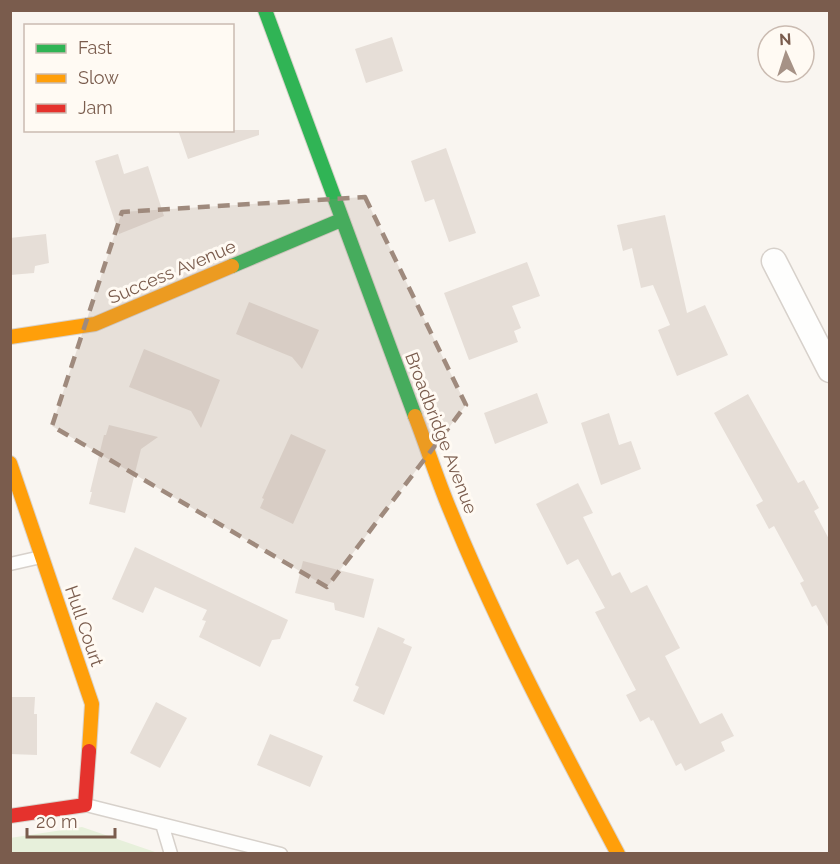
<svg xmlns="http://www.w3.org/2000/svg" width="840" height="864" font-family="Raleway,sans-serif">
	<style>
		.green { fill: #e7f0db }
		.building { fill: #e6ded7 }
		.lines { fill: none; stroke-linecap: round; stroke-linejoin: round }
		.lane-casing { stroke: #d7d1cb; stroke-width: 15 }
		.street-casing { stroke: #d7d1cb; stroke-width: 27 }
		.fast-casing { stroke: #d9d2cb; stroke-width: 16 }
		.slow-casing { stroke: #d9d2cb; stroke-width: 16 }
		.jam-casing { stroke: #d9d2cb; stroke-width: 16 }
		.lane { stroke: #fefefd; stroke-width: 12 }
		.street { stroke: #fefefd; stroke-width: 24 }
		.fast { stroke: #30b455; stroke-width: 14 }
		.slow { stroke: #ff9f0a; stroke-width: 14 }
		.jam { stroke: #e5322d; stroke-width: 14 }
		.marked { fill: #9f8a7d; fill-opacity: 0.2; stroke: #9f8a7d; stroke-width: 4.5; stroke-dasharray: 12 8; stroke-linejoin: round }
		.labels { text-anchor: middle; stroke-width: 6; stroke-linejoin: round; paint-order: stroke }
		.street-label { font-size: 18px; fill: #7a5c4d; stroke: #fffaf3 }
	</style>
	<rect width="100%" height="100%" fill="#f9f5f0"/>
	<path class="green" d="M82,827L155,852L166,853H11L10,838Z"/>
	<path class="building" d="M392,37L403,71L366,83L355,49Z
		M178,130H259V135L188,159Z
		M446,148L476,233L449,242L434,199L425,202L411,161Z
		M118,154L124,174L148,166L164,216L119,234L95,161Z
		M665,215L687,313L705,305L728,355L677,376L658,330L670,325L653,285L641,288L632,248L623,251L617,225Z
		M46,234L49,263L35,266L34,273L10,275V238Z
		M527,262L540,296L512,306L521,328L514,331L518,342L469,360L444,293Z
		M249,302L319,330L302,369L292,357L236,334Z
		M144,349L220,380L201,428L191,411L129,387Z
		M537,393L548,423L495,444L484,413Z
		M748,394L798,483L804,480L819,508L814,511L830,541V630L816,605L812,607L800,583L804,581L774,526L769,529L756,505L763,501L714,413Z
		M609,413L619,445L631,441L641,469L601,485L581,423Z
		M109,425L158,437L141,449L125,513L89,504L92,492H90L104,435H106Z
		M291,434L326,450L293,524L260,508L264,499L262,498Z
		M578,483L593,513L583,517L612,576L620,572L631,593L647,585L680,648L665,656L700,724L722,713L734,736L721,742L725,751L685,771L681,763L676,766L653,720L651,721L649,717L640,722L626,695L636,690L595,612L605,608L578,559L567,565L536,504Z
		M135,547L288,620L280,639L272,640L260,667L199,637L206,621L202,620L207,610L155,587L143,613L112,599Z
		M303,561L374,579L364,618L335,610L334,603L295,593Z
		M378,627L405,639L403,643L412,647L384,715L353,701L359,687L355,685Z
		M10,697H35L34,714H37V755L10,754Z
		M156,702L187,718L160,768L130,753Z
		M270,734L323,756L310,787L257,765Z"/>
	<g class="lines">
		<g class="lane-casing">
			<path id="lane" d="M10,564L41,557
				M86,805L281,854
				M162,824L171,854"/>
		</g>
		<g class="street-casing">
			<path id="street" d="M774,261L830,370"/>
		</g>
		<g class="fast-casing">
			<path id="fast" d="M265,10L415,416
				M232,266L341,220"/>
		</g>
		<g class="slow-casing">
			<path id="slow" d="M10,337L95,324L232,266
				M415,416C427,447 437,479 450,510C498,628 558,741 618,854
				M10,463L92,704L89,751"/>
		</g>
		<g class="jam-casing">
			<path id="jam" d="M10,816L85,805L89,751"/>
		</g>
		<use href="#lane" class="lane"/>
		<use href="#street" class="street"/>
		<use href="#fast" class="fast"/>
		<use href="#slow" class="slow"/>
		<use href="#jam" class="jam"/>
	</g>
	<path class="marked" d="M365,197L466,405L327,587L52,426L122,212Z"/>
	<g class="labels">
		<g class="street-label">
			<text transform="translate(172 272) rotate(-23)" y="6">Success Avenue</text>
			<text transform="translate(441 433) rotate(69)" y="6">Broadbridge Avenue</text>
			<text transform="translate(84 626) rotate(71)" y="6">Hull Court</text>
		</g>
	</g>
	<rect width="840" height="864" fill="none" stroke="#7a5c4d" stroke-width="24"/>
	<rect x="24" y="24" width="210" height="108" fill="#fffaf3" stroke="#cabbb1" stroke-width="1.5"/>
	<rect x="36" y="44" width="30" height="9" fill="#30b455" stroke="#cabbb1" stroke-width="1.5"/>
	<text x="78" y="54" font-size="18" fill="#7a5c4d">Fast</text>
	<rect x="36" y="74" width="30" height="9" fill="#ff9f0a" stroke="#cabbb1" stroke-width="1.5"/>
	<text x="78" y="84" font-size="18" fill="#7a5c4d">Slow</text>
	<rect x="36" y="104" width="30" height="9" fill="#e5322d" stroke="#cabbb1" stroke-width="1.5"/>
	<text x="78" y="114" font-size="18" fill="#7a5c4d">Jam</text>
	<g transform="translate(786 54) rotate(357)"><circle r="28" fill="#fffaf3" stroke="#cabbb1" stroke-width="1.5"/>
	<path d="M0-4.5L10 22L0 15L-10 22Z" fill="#a69286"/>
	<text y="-9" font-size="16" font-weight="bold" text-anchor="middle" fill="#7a5c4d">N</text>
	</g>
	<path d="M27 828v9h88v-9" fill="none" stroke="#7a5c4d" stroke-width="3"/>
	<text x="36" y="828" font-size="18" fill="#7a5c4d" stroke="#fffaf3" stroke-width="4.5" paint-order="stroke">20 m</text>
</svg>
